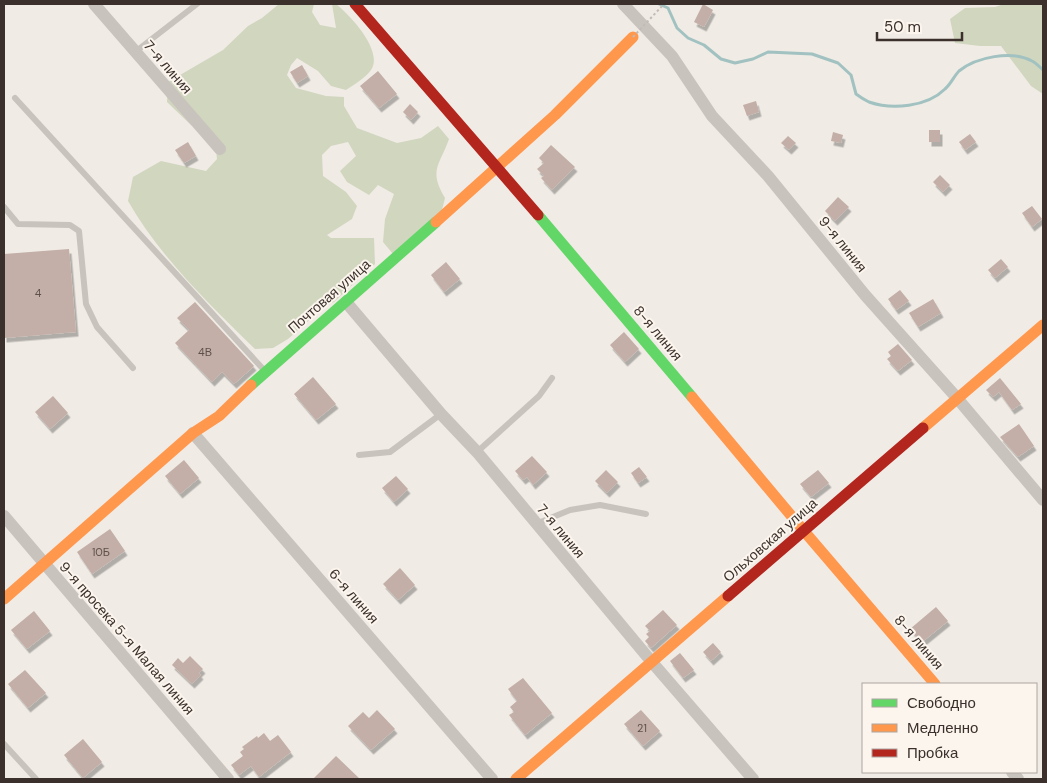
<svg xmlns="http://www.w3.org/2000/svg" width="1047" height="783" font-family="'DM Sans',sans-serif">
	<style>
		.green { fill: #d1d6bf }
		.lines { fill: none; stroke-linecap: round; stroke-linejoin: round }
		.stream { stroke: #a1c2c1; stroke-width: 3 }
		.building { fill: #c3afa7; filter: url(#shadow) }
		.lane { stroke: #c9c3be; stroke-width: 6 }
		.street { stroke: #c9c3be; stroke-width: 12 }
		.fast { stroke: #63d668; stroke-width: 11 }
		.slow { stroke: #ff974d; stroke-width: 11 }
		.jam { stroke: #b3261e; stroke-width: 11 }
		.path-bridge { stroke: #c2bbb6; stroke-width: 2; stroke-dasharray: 2.5 2.5; stroke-linecap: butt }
		.labels { text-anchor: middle; stroke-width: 4; stroke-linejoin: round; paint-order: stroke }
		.number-label { font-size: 11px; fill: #5d504a }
		.street-label { font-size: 14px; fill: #3b302b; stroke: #fbf5ee }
	</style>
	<defs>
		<filter id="shadow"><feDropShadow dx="2.5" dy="4.5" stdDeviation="0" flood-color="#0004"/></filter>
	</defs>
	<rect width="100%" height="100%" fill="#f0ebe5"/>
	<path class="green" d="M279,4H314L312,12L320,25L336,28L332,4H336C350,15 384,51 371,70C365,78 355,84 346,90L331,86L318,71L297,58L291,65L287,75L296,88L326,96L344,97V106L357,128L397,143L421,138L438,126L449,139C440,165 428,170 445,198L441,214L393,254L383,242L385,219L394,194L378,185L369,195L347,182L340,171L356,156L348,142L331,146L322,155L323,176L346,192L357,206L352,219L327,235L331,238H374L375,264L334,302L324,307L288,339L273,348L255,349C209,304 160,257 128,201L133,177L161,161L206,171L217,159L215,141L191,125L167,102L168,82L223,50L248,26L262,18Z
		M1004,4H1043V94L1031,86L1001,46H980L955,43L950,19L965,8L995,7Z"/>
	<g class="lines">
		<path class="stream" d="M659,4L668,8L677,28L688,38L704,45L721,59L735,63L753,59L768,52L812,54L838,63L851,75L856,94C860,97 865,100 869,102C892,110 927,107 945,89C951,84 954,76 959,71C976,57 1012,50 1032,61C1036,63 1040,67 1043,70"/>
	</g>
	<path class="building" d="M703,4L713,10L704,27L694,22Z
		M302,65L308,76L297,83L290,72Z
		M378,71L397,94L379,108L360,86Z
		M756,101L759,112L747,116L743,105Z
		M410,104L418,112L411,120L403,112Z
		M929,130H940V142H929Z
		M833,132L843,135L841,143L831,141Z
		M970,134L976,142L965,150L959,142Z
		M788,136L796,143L789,150L781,143Z
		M188,142L196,156L184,163L175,150Z
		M551,145L575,167L552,190L541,178L544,176L537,169L544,163L539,158Z
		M940,175L950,185L943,192L933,182Z
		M838,197L849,207L835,221L825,211Z
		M1032,206L1042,219L1032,227L1022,213Z
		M69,249L76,332L4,338V254Z
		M1001,259L1008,267L995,278L988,270Z
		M446,262L460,279L444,292L431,275Z
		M900,290L909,301L896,310L888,299Z
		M933,299L941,313L918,327L909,313Z
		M195,302L254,366L234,384L222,372L212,382L175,343L189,330L177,318Z
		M624,332L639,349L625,362L610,345Z
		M898,344L912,360L898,371L887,359L891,356L888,352Z
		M313,377L336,404L316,420L294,394Z
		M1000,378L1021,404L1012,410L999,392L993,397L986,390Z
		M53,396L68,413L50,429L35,412Z
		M1019,424L1034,446L1018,457L1000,437Z
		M532,456L547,472L533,485L527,477L523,480L515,471Z
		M184,460L199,478L180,494L165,476Z
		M639,467L647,477L638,483L631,473Z
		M606,470L618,482L607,493L595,481Z
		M818,470L829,483L811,497L800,484Z
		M396,476L408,489L394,502L382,488Z
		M110,529L125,551L92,574L77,552Z
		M400,568L415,585L398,600L383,584Z
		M936,607L948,621L921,643L910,629Z
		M663,610L677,625L651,648L645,641L649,637L646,634L650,631L645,626Z
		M34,611L50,631L27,649L11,630Z
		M713,643L721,652L711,661L703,652Z
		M680,653L694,670L683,678L670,661Z
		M190,656L203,669L199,673L201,675L192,684L172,665L178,658L183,663Z
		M25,670L46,693L28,708L8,684Z
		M523,678L552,713L525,735L509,715L514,712L510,707L517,701L508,689Z
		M377,710L395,729L371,750L348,726L363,712L369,718Z
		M641,710L660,731L643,746L624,724Z
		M264,733L270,741L278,735L291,752L259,777L251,766L239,775L231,765L243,756L240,752L244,749L242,747L257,736L258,738Z
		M83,739L102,762L83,778L64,755Z
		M336,756L360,779H313Z"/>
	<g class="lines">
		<path class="lane" d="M135,52L197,4
			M15,98L264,370
			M4,207L18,224L70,225L79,231L86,304L97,327L133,368
			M477,452L539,396L552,378
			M359,455L390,452L441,414
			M536,524L570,510L600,505L646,514
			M4,744L36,779"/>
		<path class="street" d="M94,4L220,149
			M623,4L672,56L712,116L768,176L865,295L957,398L1043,500
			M346,302L441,414L477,452L651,661L753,779
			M193,433L492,779
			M4,516L228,779
			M1012,772L1018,779"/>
		<path class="fast" d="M538,215L692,397
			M251,385L436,222"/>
		<path class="slow" d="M436,222L555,115L633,37
			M692,397L804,531L935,684
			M923,428L1043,325
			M4,599L193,433L219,416L251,385
			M516,779L728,596"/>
		<path class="jam" d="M355,4L538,215
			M728,596L923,428"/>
		<path class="path-bridge" d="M633,37L664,4"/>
	</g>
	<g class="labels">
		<g class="number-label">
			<text x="38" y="297">4</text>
			<text x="205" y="356">4В</text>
			<text x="101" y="556">10Б</text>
			<text x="642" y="732">21</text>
		</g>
		<g class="street-label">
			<text transform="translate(168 67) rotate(49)" y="5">7-я линия</text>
			<text transform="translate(843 244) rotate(51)" y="5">9-я линия</text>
			<text transform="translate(329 296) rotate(-41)" y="5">Почтовая улица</text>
			<text transform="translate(658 333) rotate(50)" y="5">8-я линия</text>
			<text transform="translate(561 531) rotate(50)" y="5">7-я линия</text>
			<text transform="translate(770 540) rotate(-41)" y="5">Ольховская улица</text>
			<text transform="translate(354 596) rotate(49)" y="5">6-я линия</text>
			<text transform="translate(127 638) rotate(49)" y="5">9-я просека 5-я Малая линия</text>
			<text transform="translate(919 642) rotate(49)" y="5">8-я линия</text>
		</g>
	</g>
	<rect width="1047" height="783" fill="none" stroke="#3b302b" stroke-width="10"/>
	<rect x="862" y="683" width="175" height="90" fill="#fbf5ee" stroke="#aea6a0"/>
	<rect x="872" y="699" width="25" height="8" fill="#63d668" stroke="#aea6a0"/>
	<text x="907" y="708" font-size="15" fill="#3b302b">Свободно</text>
	<rect x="872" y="724" width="25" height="8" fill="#ff974d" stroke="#aea6a0"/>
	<text x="907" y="733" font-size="15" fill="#3b302b">Медленно</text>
	<rect x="872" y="749" width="25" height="8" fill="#b3261e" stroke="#aea6a0"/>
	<text x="907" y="758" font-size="15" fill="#3b302b">Пробка</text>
	<path d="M877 32v8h85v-8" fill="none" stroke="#3b302b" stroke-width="2.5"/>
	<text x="884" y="32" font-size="15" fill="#3b302b" stroke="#fbf5ee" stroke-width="4" paint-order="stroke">50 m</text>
</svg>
